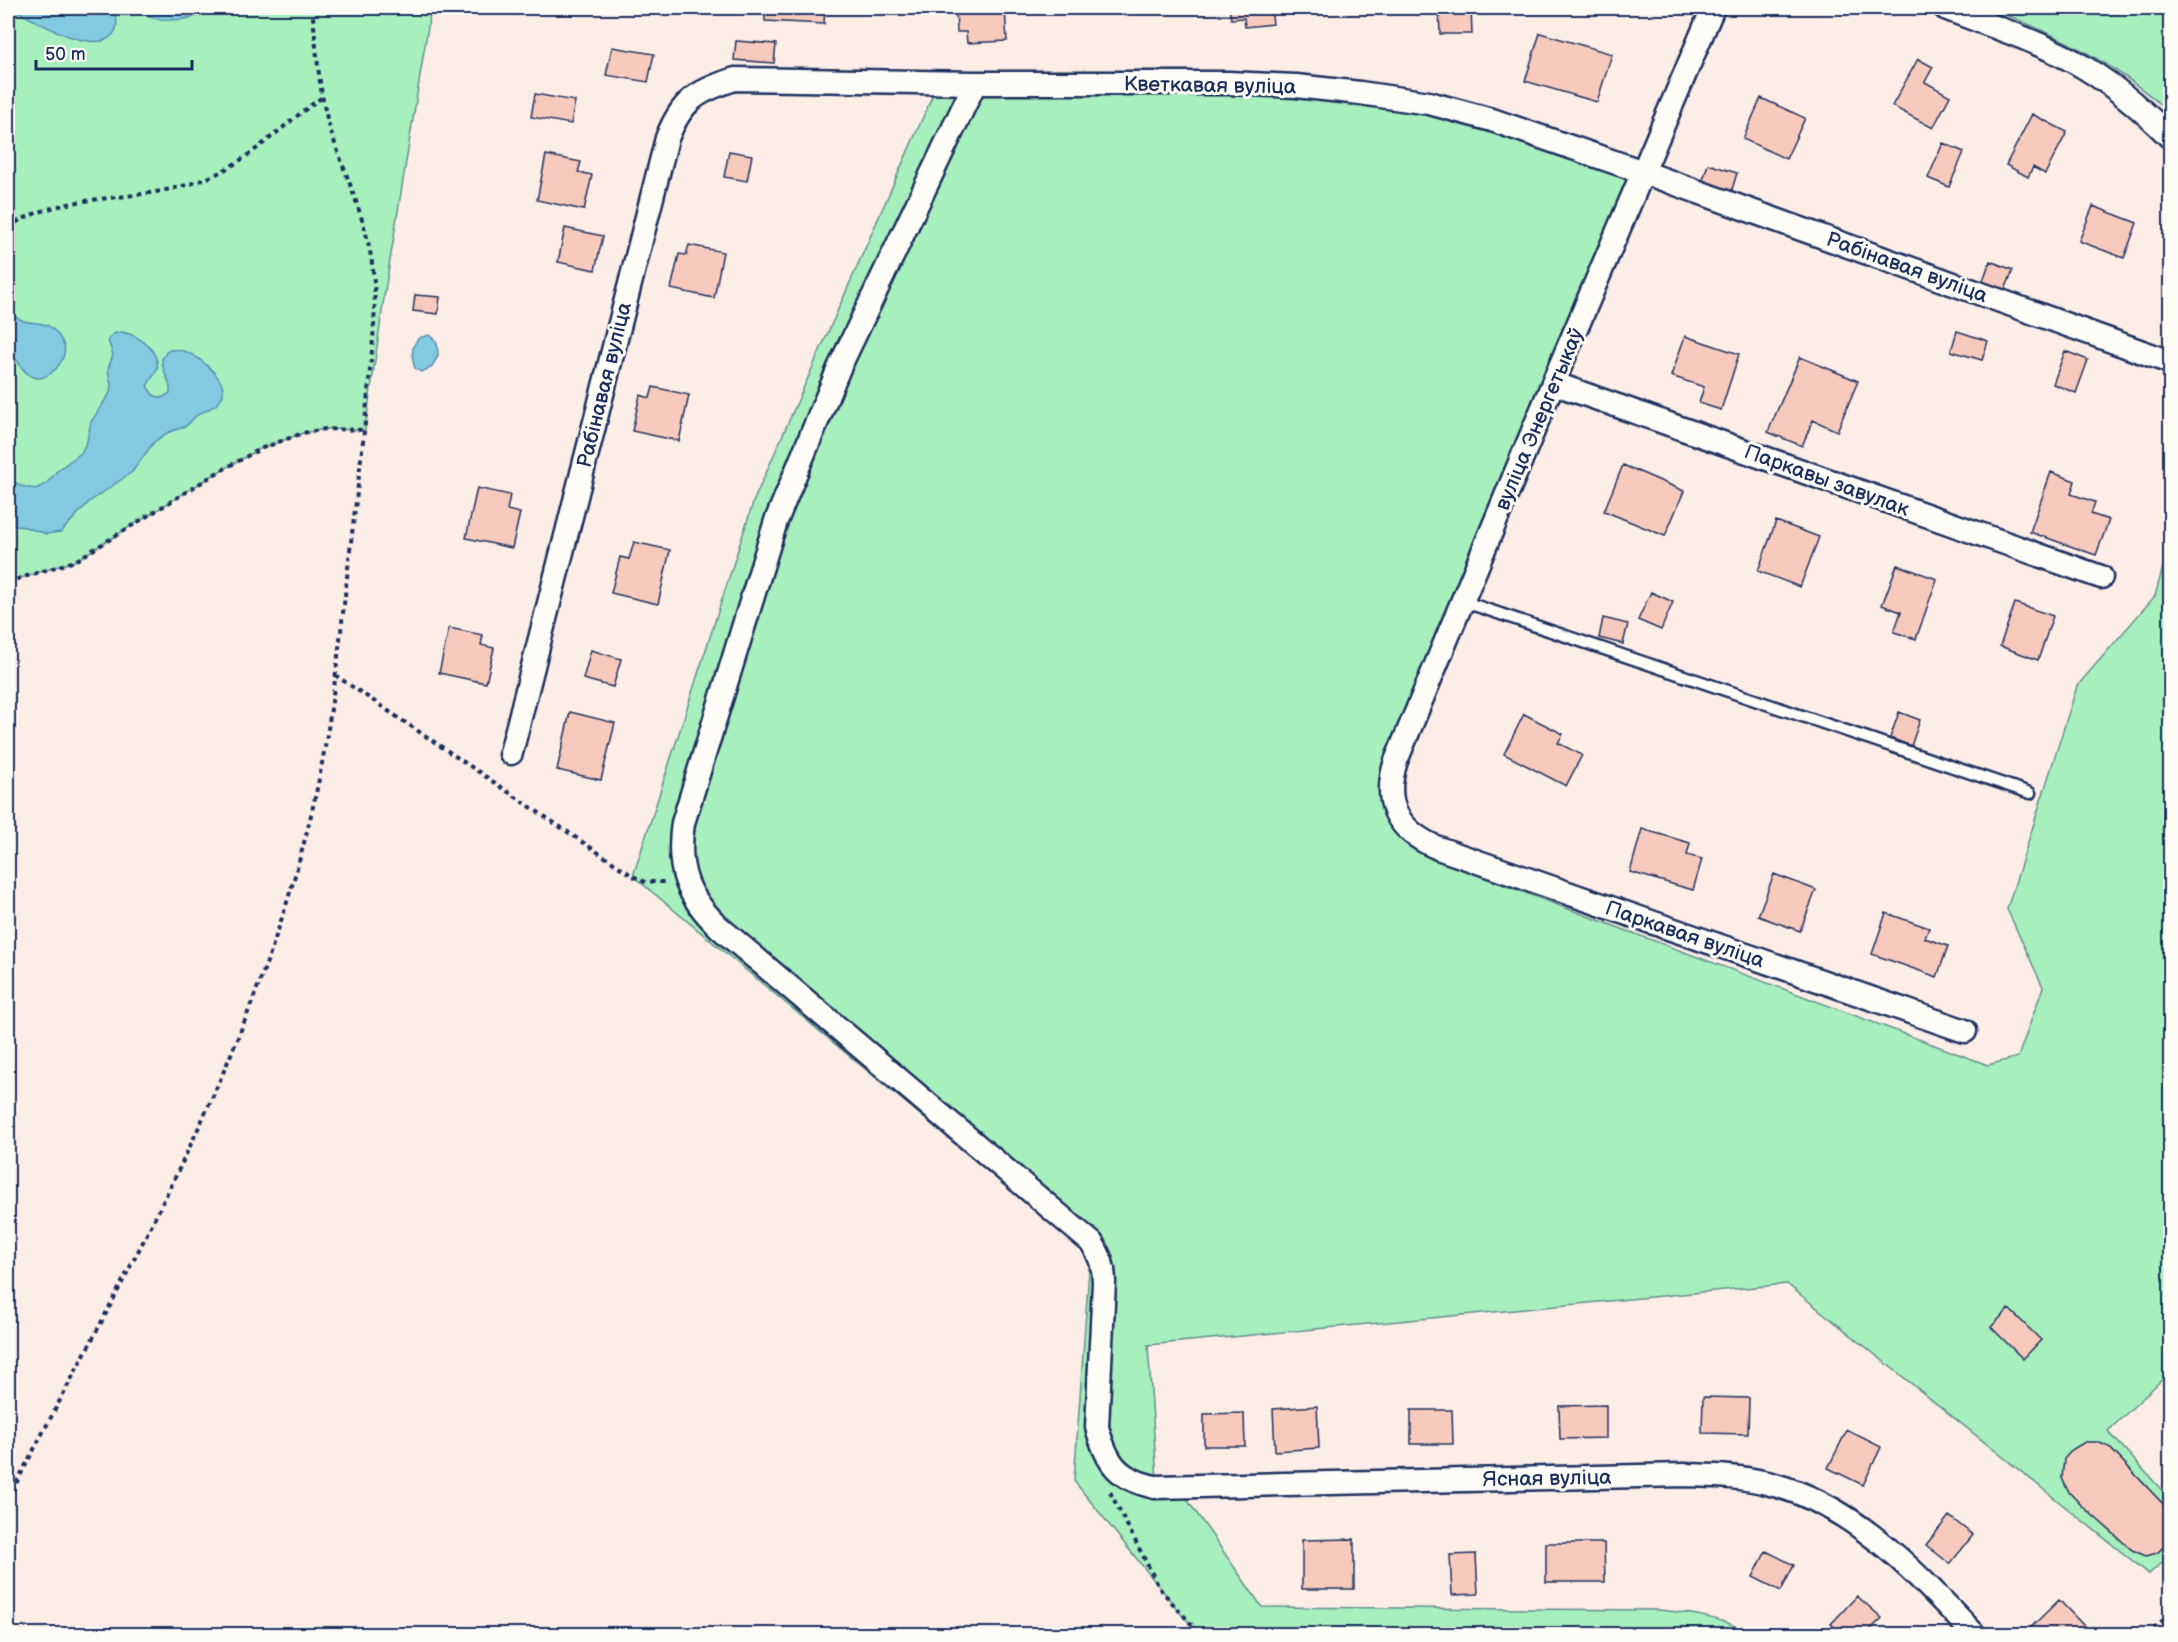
<svg xmlns="http://www.w3.org/2000/svg" width="2178" height="1642" font-family="'Balsamiq Sans',sans-serif">
	<style>
		.green { fill: #a7efbd; stroke: #618f8e; stroke-width: 1.5 }
		.water { fill: #82cae2; stroke: #598cad; stroke-width: 1.5 }
		.building { fill: #f8cabd; stroke: #1b2f5e; stroke-width: 1.5 }
		.lines { fill: none; stroke-linecap: round; stroke-linejoin: round }
		.service-casing { stroke: #1b2f5e; stroke-width: 15 }
		.minor-casing { stroke: #1b2f5e; stroke-width: 27 }
		.path { stroke: #1b2f5e; stroke-width: 4; stroke-dasharray: 4.5 4.5; stroke-linecap: butt }
		.service { stroke: #fdfcf7; stroke-width: 10 }
		.minor { stroke: #fdfcf7; stroke-width: 22 }
		.labels { text-anchor: middle; stroke-width: 6; stroke-linejoin: round; paint-order: stroke }
		.street-label { font-size: 21px; fill: #1b2f5e; stroke: #fdfcf7 }
	</style>
	<rect width="100%" height="100%" fill="#fcede6"/>
	<filter id="ink" filterUnits="userSpaceOnUse"><feTurbulence type="fractalNoise" baseFrequency=".0167" numOctaves="2"/><feDisplacementMap in="SourceGraphic" scale="12" xChannelSelector="R" yChannelSelector="G"/><feConvolveMatrix kernelMatrix="1 2 1 2 8 2 1 2 1" color-interpolation-filters="sRGB"/></filter>
	<g filter="url(#ink)">
		<path class="green" d="M8,8H431L385,291L365,430L325,429L303,433L260,449L215,474L75,561L8,582Z
			M1989,8H2170V113C2115,62 2058,35 1989,8Z
			M938,83L1360,93L1643,172L1390,791L1438,848L1434,859L1988,1065L2018,1057L2043,987L2007,909L2077,686L2155,596L2170,542V1372L2108,1431L2170,1499V1556L2149,1574L1787,1284L1148,1345L1158,1495H1184L1262,1607L1659,1610C1693,1613 1723,1618 1753,1634H1200L1182,1615L1074,1481L1090,1256L633,876L754,500Z"/>
		<path class="water" d="M12,8H111C116,14 118,21 116,29C103,63 30,18 12,8Z
			M142,8H209C195,22 167,22 149,17Z
			M8,312C13,315 18,319 24,321C33,324 42,321 50,327C56,331 62,339 64,346C68,360 48,383 33,377C21,373 19,357 8,352Z
			M122,332C138,335 160,350 157,369C155,375 150,380 147,386L153,395L162,398L170,393C172,380 161,372 162,359L167,351C186,343 216,369 223,387V395L216,405L197,415L186,426L167,433L154,442L132,472L89,502L61,532L46,534L25,527L8,525V478L21,486L35,489L46,484L58,470L81,453L87,441L91,422L110,393L111,385L108,369L113,355L108,340L113,334Z
			M429,335L437,342L438,356L431,368L421,372L415,368C411,358 411,346 419,338Z"/>
		<path class="building" d="M765,8H825L824,24L765,21Z
			M956,8H1005L1007,41L967,43L966,32H957Z
			M1229,8H1271L1273,24L1245,27L1244,18L1231,19Z
			M1439,8H1471L1472,34H1440Z
			M1540,33L1612,54L1597,102L1525,81Z
			M736,41L776,44L774,63L734,60Z
			M612,47L654,54L648,82L606,75Z
			M1918,59L1933,67L1925,82L1950,96L1933,128L1892,106Z
			M535,94L575,101L571,124L531,117Z
			M1761,98L1805,118L1786,159L1743,139Z
			M2032,114L2067,132L2045,174L2033,167L2028,177L2006,165Z
			M1943,143L1964,152L1949,187L1928,178Z
			M729,151L752,155L747,181L724,177Z
			M546,155L581,162L578,172L592,175L584,210L537,200Z
			M1708,164L1737,173L1730,196L1701,186Z
			M2093,206L2137,223L2124,258L2079,241Z
			M565,228L603,236L595,270L558,262Z
			M689,245L723,252L714,298L671,289L679,254L686,255Z
			M1990,261L2013,270L2003,295L1981,286Z
			M415,295L440,297L438,314L413,311Z
			M1957,331L1988,341L1982,360L1951,351Z
			M1685,336L1739,354L1721,410L1699,403L1704,387L1671,376Z
			M2065,351L2088,360L2076,393L2053,384Z
			M1800,357L1858,381L1837,431L1813,420L1802,446L1768,432Z
			M653,387L689,395L679,441L632,431L640,395L650,398Z
			M1623,465L1684,491L1665,536L1604,511Z
			M2051,472L2075,481L2071,494L2095,502L2091,514L2109,520L2096,555L2030,532Z
			M477,488L510,495L507,510L520,513L512,548L466,538Z
			M1776,521L1819,537L1800,587L1758,571Z
			M634,542L670,550L658,604L611,593L620,557L629,559Z
			M1897,565L1937,579L1916,639L1894,632L1901,612L1882,605Z
			M1651,592L1673,602L1661,630L1638,620Z
			M2015,603L2053,616L2038,660L2000,646Z
			M1603,618L1628,624L1623,644L1599,638Z
			M449,628L483,635L481,645L494,648L486,683L439,673Z
			M591,650L621,659L613,687L583,679Z
			M570,712L615,723L601,780L557,770Z
			M1899,712L1920,720L1911,746L1890,738Z
			M1524,714L1563,734L1558,743L1582,755L1566,786L1504,754Z
			M1642,829L1690,843L1687,855L1702,859L1693,890L1630,872Z
			M1774,874L1816,890L1800,931L1758,916Z
			M1886,913L1929,928L1925,938L1948,946L1937,977L1872,954Z
			M2009,1309L2041,1340L2023,1359L1991,1327Z
			M1703,1397L1749,1398L1748,1434L1702,1433Z
			M1606,1405V1438L1560,1439L1559,1406Z
			M1317,1406L1319,1448L1275,1451L1273,1409Z
			M1411,1410H1452L1453,1444H1411Z
			M1244,1413L1245,1446H1204V1414Z
			M1847,1430L1881,1447L1863,1485L1828,1468Z
			M2085,1442H2097L2109,1447L2164,1505L2170,1518V1534L2165,1545L2157,1553L2146,1556L2132,1550L2081,1505L2068,1491L2062,1478L2064,1459L2073,1449Z
			M1949,1516L1973,1535L1950,1564L1926,1545Z
			M1354,1539V1589H1302V1540Z
			M1546,1543H1604L1605,1582H1546Z
			M1766,1551L1794,1565L1781,1591L1753,1577Z
			M1476,1554L1478,1594L1452,1595L1450,1555Z
			M1857,1596L1882,1618L1866,1634H1842L1831,1624Z
			M2059,1600L2085,1627L2077,1634H2024Z"/>
		<g class="lines">
			<g class="service-casing">
				<path id="service" d="M1462,601L2030,793"/>
			</g>
			<g class="minor-casing">
				<path id="minor" d="M1713,8L1553,383L1396,761C1382,804 1398,831 1438,848L1965,1031
					M1945,8C1988,25 2033,39 2073,61C2110,81 2141,108 2170,137
					M975,83L839,368L776,521L683,823C676,869 687,897 720,928L1092,1243C1100,1256 1104,1266 1104,1282L1097,1427C1107,1464 1118,1479 1155,1487L1685,1475C1712,1476 1740,1476 1767,1483C1853,1503 1916,1573 1974,1634
					M1553,383L2101,577
					M511,753L667,138C682,100 697,91 735,79L975,83H1228L1296,86L1360,93L1429,103L1492,120L1643,172L2170,362"/>
			</g>
			<path class="path" d="M8,227C70,190 128,204 193,183C244,168 279,127 321,98
				M8,582L75,561L215,474L260,449L303,433L325,429L365,430
				M335,675L633,876L645,882H667
				M1110,1492L1160,1589L1200,1634
				M8,1499C121,1281 250,1064 309,823C332,732 340,636 351,542C358,485 365,428 370,370C373,341 376,312 374,283C371,229 348,183 331,132C318,92 317,49 312,8
				M2147,1634L2170,1614"/>
			<use href="#service" class="service"/>
			<use href="#minor" class="minor"/>
		</g>
	</g>
	<g class="labels">
		<g class="street-label">
			<text transform="translate(1210 85) rotate(1)" y="7">Кветкавая вуліца</text>
			<text transform="translate(1907 267) rotate(20)" y="7">Рабінавая вуліца</text>
			<text transform="translate(604 385) rotate(-76)" y="7">Рабінавая вуліца</text>
			<text transform="translate(1539 419) rotate(-67)" y="7">вуліца Энергетыкаў</text>
			<text transform="translate(1827 480) rotate(20)" y="7">Паркавы завулак</text>
			<text transform="translate(1685 934) rotate(19)" y="7">Паркавая вуліца</text>
			<text transform="translate(1547 1478) rotate(-1)" y="7">Ясная вуліца</text>
		</g>
	</g>
	<rect width="2178" height="1642" fill="none" stroke="#fdfcf7" stroke-width="30"/>
	<rect x="15" y="15" width="2148" height="1612" fill="none" stroke="#1b2f5e" stroke-width="2" filter="url(#ink)"/>
	<path d="M36 60v9h156v-9" fill="none" stroke="#1b2f5e" stroke-width="3"/>
	<text x="45" y="60" font-size="18" fill="#1b2f5e" stroke="#fdfcf7" stroke-width="4.5" paint-order="stroke">50 m</text>
</svg>
